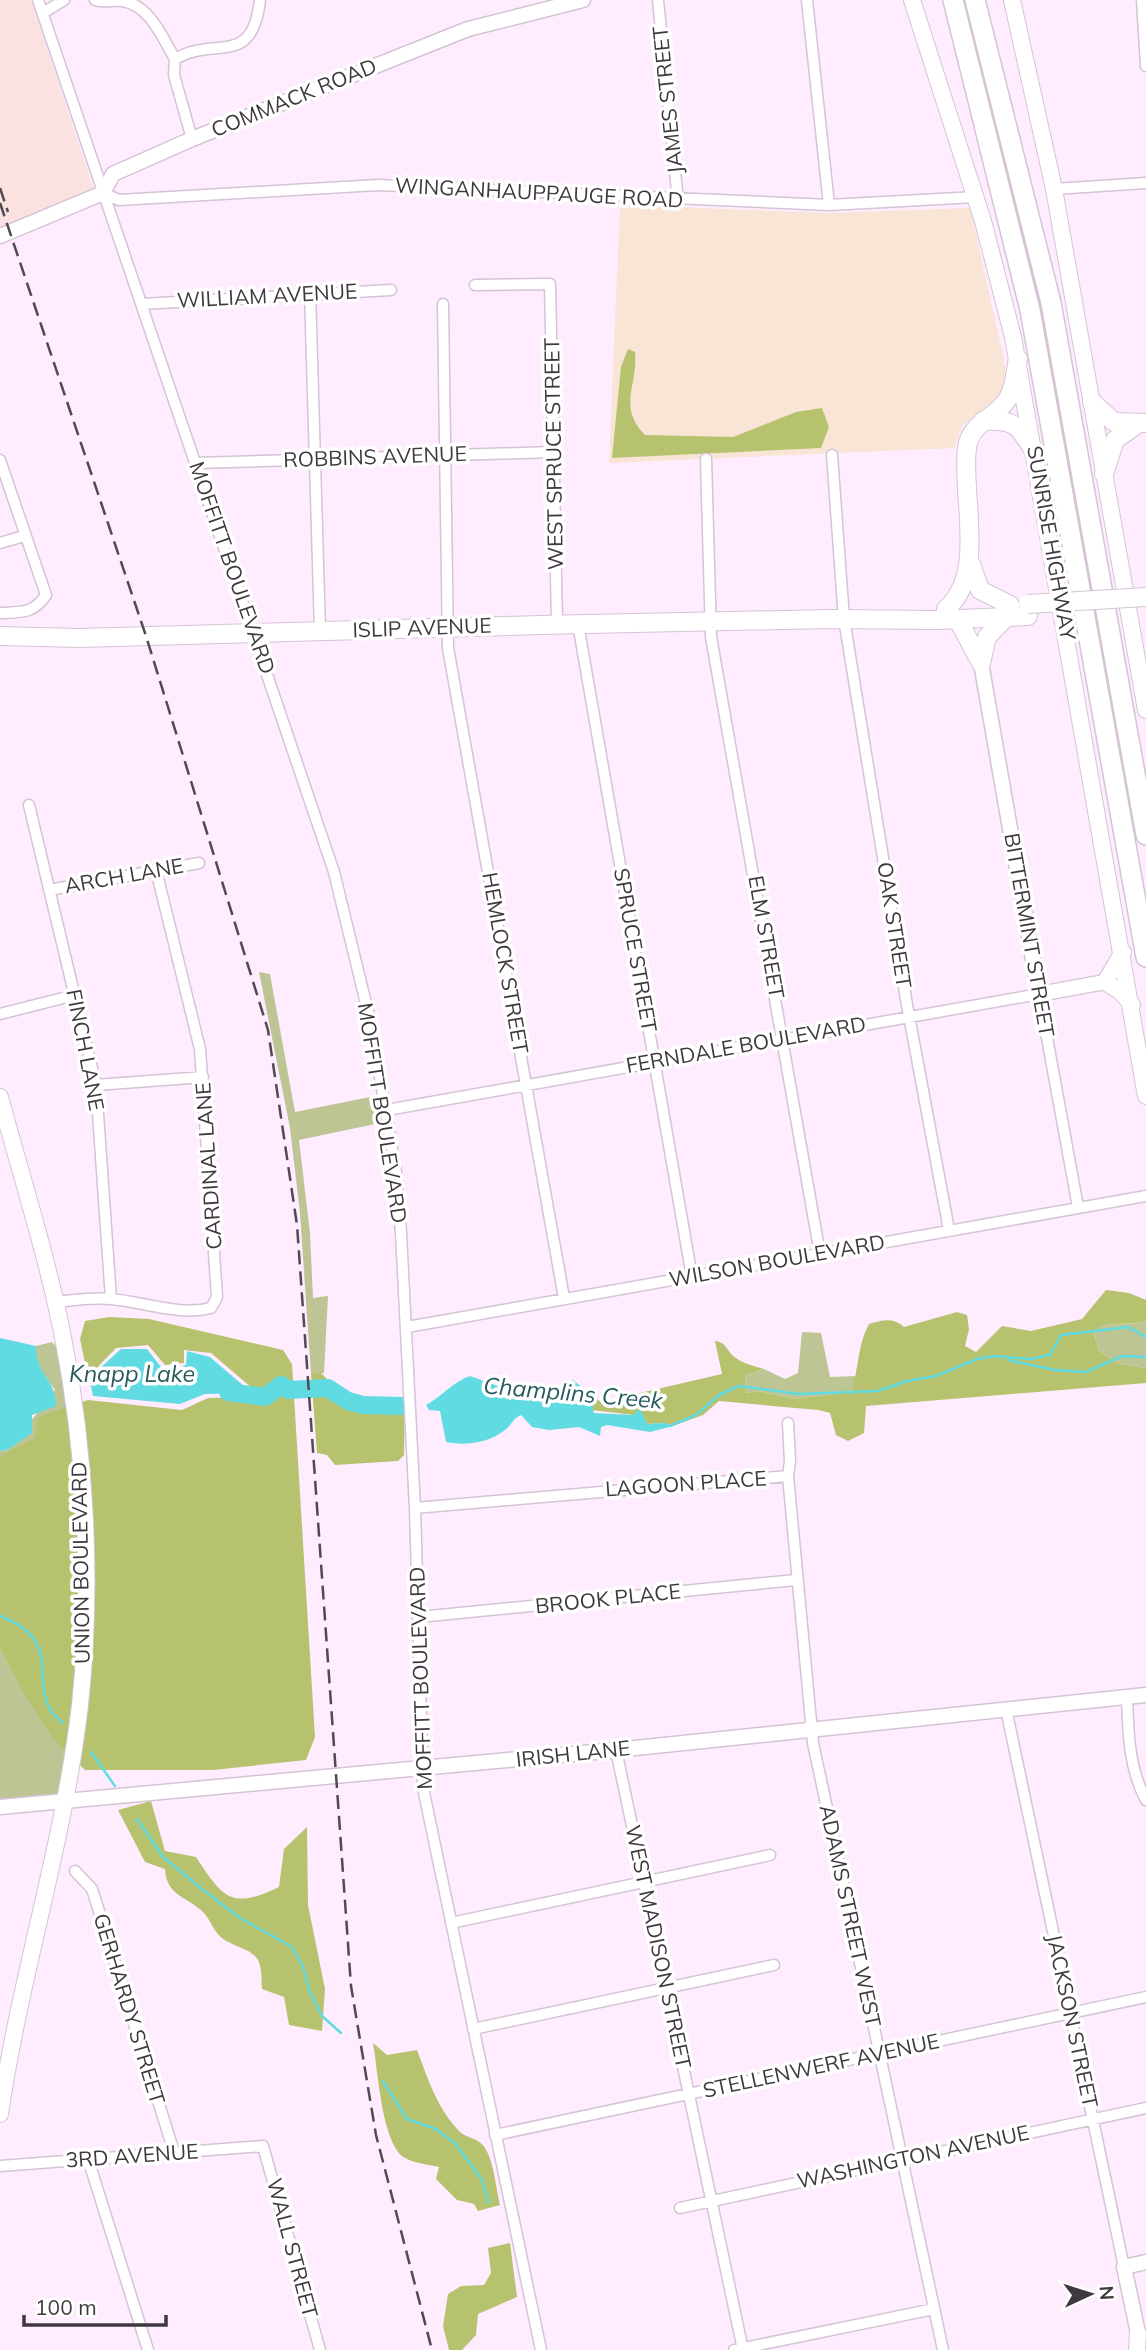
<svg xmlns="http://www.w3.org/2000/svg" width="1146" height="2350" font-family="Mulish,sans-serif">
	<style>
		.industrial { fill: #fce1e1 }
		.education { fill: #f8e5d5 }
		.green { fill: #bec594 }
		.forest { fill: #b7c26e }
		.water { fill: #61dbe2 }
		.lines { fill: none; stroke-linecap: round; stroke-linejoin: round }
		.stream { stroke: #61dbe2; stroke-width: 2.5 }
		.river { stroke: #61dbe2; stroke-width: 18 }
		.minor-casing { stroke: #d5c3d6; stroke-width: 13 }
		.tertiary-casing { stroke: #d5c3d6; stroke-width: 17 }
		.secondary-casing { stroke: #d5c3d6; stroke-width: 18 }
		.primary-casing { stroke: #d5c3d6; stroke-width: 20 }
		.motorway-casing { stroke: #d5c3d6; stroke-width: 22 }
		.minor { stroke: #fff; stroke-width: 10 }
		.tertiary { stroke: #fff; stroke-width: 14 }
		.secondary { stroke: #fff; stroke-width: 16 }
		.primary { stroke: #fff; stroke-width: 18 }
		.motorway { stroke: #fff; stroke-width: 19 }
		.rail { stroke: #524a52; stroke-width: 2.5; stroke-dasharray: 14 7; stroke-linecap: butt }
		.primary-bridge-casing { stroke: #d5c3d6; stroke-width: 20; stroke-linecap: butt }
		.primary-bridge { stroke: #fff; stroke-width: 18 }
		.labels { text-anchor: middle; stroke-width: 7; stroke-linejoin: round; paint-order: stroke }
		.street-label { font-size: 21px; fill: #3f383f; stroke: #fff }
		.water-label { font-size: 23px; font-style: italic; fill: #265a5d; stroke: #fff }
	</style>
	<rect width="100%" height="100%" fill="#ffecff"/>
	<path class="industrial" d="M0,0H31L94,190L0,231Z"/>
	<path class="education" d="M620,205L828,213L970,208L1003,355L1006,376L1002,393L963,425L954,448L609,463Z"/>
	<path class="green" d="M259,972L270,974L295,1112L375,1096L380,1123L299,1140L310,1233L313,1298L328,1296L324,1373L311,1374L300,1213L290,1128Z
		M1146,1321V1368L1119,1364L1099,1351L1093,1330C1110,1320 1127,1327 1146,1321Z
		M802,1332L821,1333L830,1377L857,1376L851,1392L794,1399L758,1391L746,1393L745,1376L764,1369L785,1379L798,1373Z
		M52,1342L67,1359L78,1718L57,1802L0,1807V1451L9,1449L55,1390L36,1363V1346Z"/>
	<path class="forest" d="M628,349L635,352C638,387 617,406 645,435L733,437L796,412L822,408L829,427L821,448L612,458L621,367Z
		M1106,1290L1129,1293L1146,1300V1321C1127,1327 1110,1319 1093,1331L1099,1351L1119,1364L1146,1368V1383L866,1406L864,1433L848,1441L836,1435L830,1413L818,1410L719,1401L703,1415L673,1426L665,1423L647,1424L641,1412L634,1415L591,1410L593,1401L589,1393L601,1402L722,1374L715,1341C725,1342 726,1348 732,1355C741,1363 753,1366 764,1369L745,1376L746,1393L758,1391L794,1399L851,1392C859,1370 857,1346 869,1324C882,1320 893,1317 904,1327L957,1312L967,1315L969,1329L965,1346L976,1352L1002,1326L1031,1331L1082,1319Z
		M109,1317L149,1319L283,1350L292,1364L315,1737L306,1760L213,1770H85L54,1740L23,1692L0,1647V1456L35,1438L38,1417L88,1400L182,1410L208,1398L250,1397L252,1388L211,1353L184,1350V1363L165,1365L148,1345L116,1348L88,1377L80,1339L85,1321Z
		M320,1372L331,1383L356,1395L405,1402L404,1455L398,1461L335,1465L327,1455L317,1453L311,1374Z
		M151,1801L165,1851L196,1857C223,1898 231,1910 279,1887L284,1849L307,1827L308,1905L325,1989L322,2031L289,2025L284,1997L262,1989C261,1979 263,1966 256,1957C248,1948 232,1946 222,1938C213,1931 211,1920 203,1912C188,1897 166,1896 165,1869L145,1862L118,1810Z
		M373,2043L387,2055L417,2050C428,2079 437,2108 459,2131C467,2139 478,2137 485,2148C494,2162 496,2189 500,2205L478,2211L474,2204L457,2200L436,2179L439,2167C427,2164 406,2163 398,2152C381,2128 378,2073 373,2043Z
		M510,2243L517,2297L478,2314L476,2335L462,2350H449L443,2326L448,2294L461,2286L484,2285L491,2273L488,2248Z"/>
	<path class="water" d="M0,1338L36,1346C36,1376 56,1378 56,1406L32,1415V1433L9,1449L0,1451Z
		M121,1349H147L164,1371L186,1365L187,1351L210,1357L252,1393L205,1394L180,1404L93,1396L89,1378Z
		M470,1376L498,1386L509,1400L549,1391L573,1380L589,1393L594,1413L634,1415L637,1410L641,1411L647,1424L665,1423L673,1426L650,1432L607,1425L601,1427L600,1436L579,1427L549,1430L532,1427L521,1415C512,1419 512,1425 505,1430C488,1443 467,1446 446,1442L440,1411L429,1410L426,1405C442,1396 454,1381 470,1376Z"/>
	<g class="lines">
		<path class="stream" d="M1008,1360L1055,1370L1086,1372L1122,1356L1146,1357
			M670,1426L696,1415L719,1395L739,1386L799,1394L878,1391L907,1381L936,1376L977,1359L994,1356L1031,1359L1050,1355L1061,1335L1128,1327L1146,1337
			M0,1616C72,1643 20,1692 63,1723
			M91,1752L115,1786
			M137,1819L163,1857L202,1889L240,1918L292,1947L303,1967L310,1993L322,2016L341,2033
			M383,2081L407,2119L436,2129L456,2144L482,2180L489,2203"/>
		<path class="river" d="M228,1392L265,1397L281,1385L289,1390L328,1388L348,1401L363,1405L402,1406"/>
		<g class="minor-casing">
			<path id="minor" d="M38,0L334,872L371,1024L396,1172L401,1233L415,1508L423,1788L541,2350
				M95,0C104,3 113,0 122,1C150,5 162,37 175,59
				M658,0L678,201
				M807,0L829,205
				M1142,0L1146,66
				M43,13L64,0
				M192,139L174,75L175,59C216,35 252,69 260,0
				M1054,189L1146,183
				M103,193L119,200L378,185L829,205L976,197
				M475,285L550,284L557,624
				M310,292L320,631
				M142,304L391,290
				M443,304L448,648L564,1298
				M832,455L844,619L907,1005L949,1230
				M706,459L711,637L820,1254
				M0,460L46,595C33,614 22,612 0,613
				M196,463L554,452
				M0,543L24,536
				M578,624L692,1277
				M29,805L96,1085L111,1299
				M49,890L199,863
				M0,1014L75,995
				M96,1085L203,1077
				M387,1110L1039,994L1078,1207
				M56,1302C74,1300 92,1297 111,1299C144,1302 179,1316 211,1308L217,1297L200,1049L156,870
				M407,1327L1146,1196
				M788,1423L790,1461L788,1476L813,1743L943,2350
				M415,1508L788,1476
				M419,1617L796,1580
				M1127,1697C1128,1732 1129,1769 1146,1800
				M1006,1709L1124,2267
				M616,1750L743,2350
				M75,1871L92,1889L174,2152
				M451,1923L770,1855
				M473,2029L774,1965
				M495,2135L1146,1997
				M88,2159L148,2350
				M0,2166L263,2146L320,2350
				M680,2208L1146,2108
				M734,2350L934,2309"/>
		</g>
		<g class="tertiary-casing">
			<path id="tertiary" d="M0,236L103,193L113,174L192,139L468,29L583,0
				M981,663L1039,994L1105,982
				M0,1807L616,1750L1146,1695
				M1138,2333L1124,2267L1146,2262"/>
		</g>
		<g class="secondary-casing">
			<path id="secondary" d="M912,0L983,221L1013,337L1146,1096
				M1012,0L1054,189L1146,710
				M1123,952L1105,982L1121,992L1132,1005
				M0,1097C21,1175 46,1253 62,1332C86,1453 93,1582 80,1705C64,1843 20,1976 0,2114
				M1137,2350L1138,2333"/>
		</g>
		<g class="primary-casing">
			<path id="primary" d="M1092,402L1114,422L1146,423
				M983,421C1015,419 1018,425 1034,451
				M1104,474L1115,440L1136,425
				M971,564L980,590L1010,605
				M946,609C987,574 961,497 967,448C970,423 994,419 1007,400C1015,389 1015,372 1018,359
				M958,620L981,663
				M0,636L79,638L541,625L830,619L937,620L1028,616
				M981,663L987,637L1006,617"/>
		</g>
		<g class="motorway-casing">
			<path id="motorway" d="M953,0L1030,310L1146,957
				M975,0L1051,303L1146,835"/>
		</g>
		<use href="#minor" class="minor"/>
		<use href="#tertiary" class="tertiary"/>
		<use href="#secondary" class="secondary"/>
		<use href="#primary" class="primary"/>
		<use href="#motorway" class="motorway"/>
		<path class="rail" d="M0,188L8,212
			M0,203L146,636L268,1030L297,1225L351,1986L376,2135L432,2350"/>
		<g class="primary-bridge-casing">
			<path id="primary-bridge" d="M1028,604L1146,597"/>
		</g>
		<use href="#primary-bridge" class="primary-bridge"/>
	</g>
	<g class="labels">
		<g class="street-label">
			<text transform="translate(294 98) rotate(-22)" y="7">COMMACK ROAD</text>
			<text transform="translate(668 100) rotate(-96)" y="7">JAMES STREET</text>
			<text transform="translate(539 193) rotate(3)" y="7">WINGANHAUPPAUGE ROAD</text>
			<text transform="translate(267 296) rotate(-3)" y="7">WILLIAM AVENUE</text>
			<text transform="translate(554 454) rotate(-91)" y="7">WEST SPRUCE STREET</text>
			<text transform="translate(375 457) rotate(-2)" y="7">ROBBINS AVENUE</text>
			<text transform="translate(1051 543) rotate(80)" y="7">SUNRISE HIGHWAY</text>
			<text transform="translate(232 568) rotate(71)" y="7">MOFFITT BOULEVARD</text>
			<text transform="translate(422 628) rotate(-2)" y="7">ISLIP AVENUE</text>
			<text transform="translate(124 876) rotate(-10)" y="7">ARCH LANE</text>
			<text transform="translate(894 925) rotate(81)" y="7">OAK STREET</text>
			<text transform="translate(1029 935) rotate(80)" y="7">BITTERMINT STREET</text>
			<text transform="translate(766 937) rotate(80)" y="7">ELM STREET</text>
			<text transform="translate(635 950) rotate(80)" y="7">SPRUCE STREET</text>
			<text transform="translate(505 963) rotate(80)" y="7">HEMLOCK STREET</text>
			<text transform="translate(746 1045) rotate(-10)" y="7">FERNDALE BOULEVARD</text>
			<text transform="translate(85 1050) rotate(79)" y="7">FINCH LANE</text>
			<text transform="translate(382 1113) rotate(81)" y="7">MOFFITT BOULEVARD</text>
			<text transform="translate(209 1166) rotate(-94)" y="7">CARDINAL LANE</text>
			<text transform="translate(777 1261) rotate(-10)" y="7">WILSON BOULEVARD</text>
			<text transform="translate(686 1484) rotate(-4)" y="7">LAGOON PLACE</text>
			<text transform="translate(81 1563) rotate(-91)" y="7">UNION BOULEVARD</text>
			<text transform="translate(608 1599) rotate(-6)" y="7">BROOK PLACE</text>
			<text transform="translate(421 1678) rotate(-92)" y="7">MOFFITT BOULEVARD</text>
			<text transform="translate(573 1754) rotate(-6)" y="7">IRISH LANE</text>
			<text transform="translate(850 1916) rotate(78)" y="7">ADAMS STREET WEST</text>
			<text transform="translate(658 1947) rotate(78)" y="7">WEST MADISON STREET</text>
			<text transform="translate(129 2009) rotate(73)" y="7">GERHARDY STREET</text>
			<text transform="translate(1072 2021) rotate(78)" y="7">JACKSON STREET</text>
			<text transform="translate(821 2066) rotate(-12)" y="7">STELLENWERF AVENUE</text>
			<text transform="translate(132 2156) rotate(-4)" y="7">3RD AVENUE</text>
			<text transform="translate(913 2157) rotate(-12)" y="7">WASHINGTON AVENUE</text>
			<text transform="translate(292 2248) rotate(75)" y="7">WALL STREET</text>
		</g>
		<g class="water-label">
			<text x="132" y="1382">Knapp Lake</text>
			<text transform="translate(573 1393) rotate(5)" y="8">Champlins Creek</text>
		</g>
	</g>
	<g transform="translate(1090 2294) rotate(86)" stroke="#ffffff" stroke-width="5" paint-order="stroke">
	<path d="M0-5L12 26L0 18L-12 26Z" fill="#3f383f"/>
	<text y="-10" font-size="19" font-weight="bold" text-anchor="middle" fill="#3f383f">N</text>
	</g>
	<path d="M24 2315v10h142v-10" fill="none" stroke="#3f383f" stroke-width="3.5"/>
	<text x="35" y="2315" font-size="21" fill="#3f383f" stroke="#ffffff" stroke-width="5" paint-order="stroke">100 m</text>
</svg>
